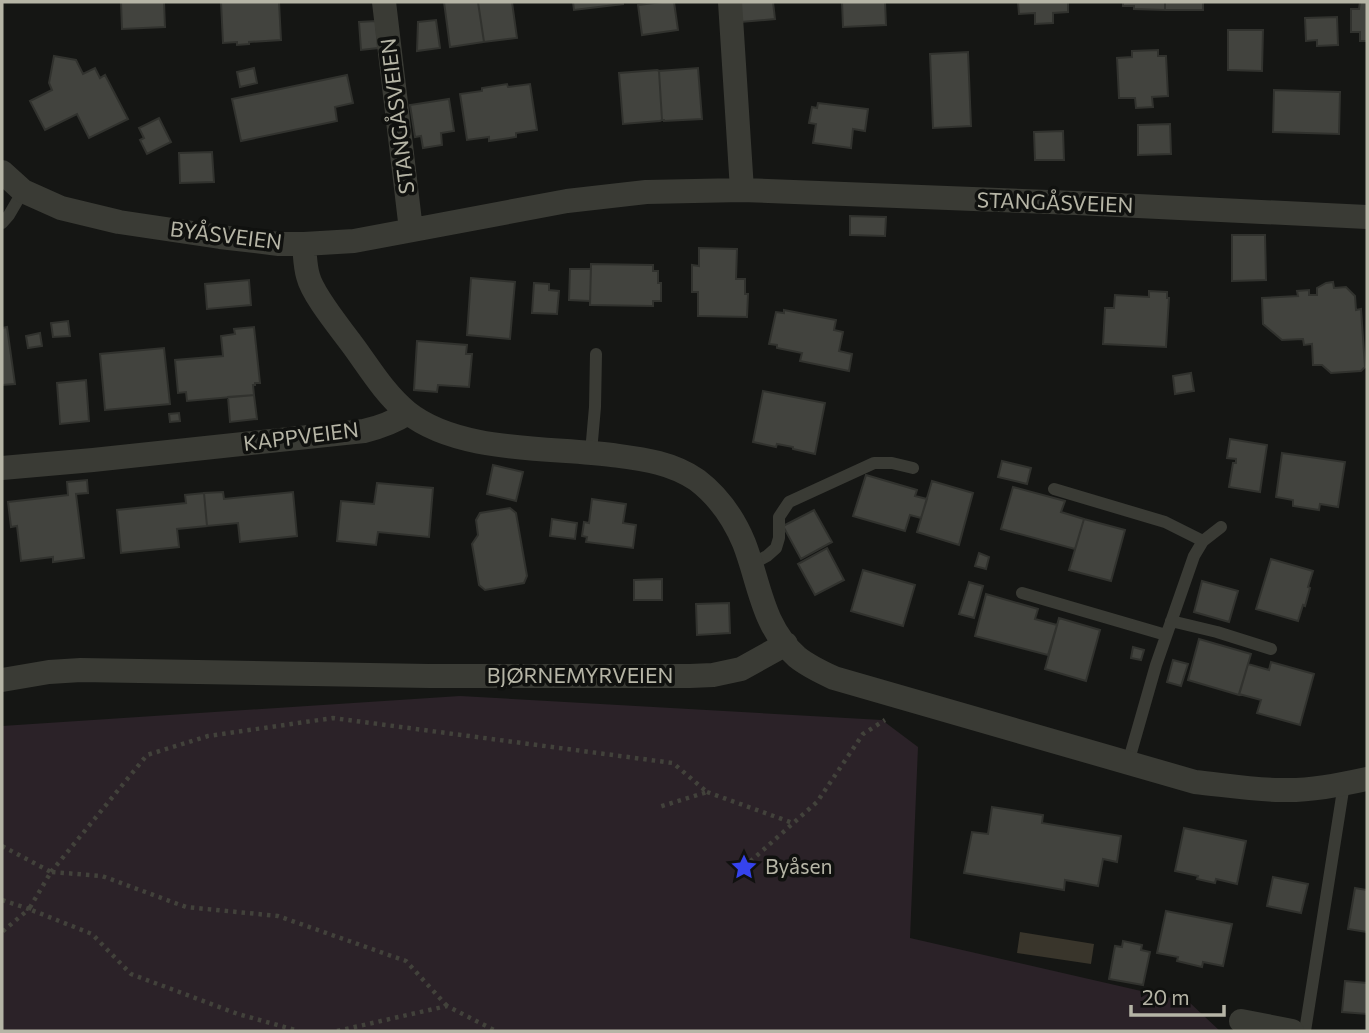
<svg xmlns="http://www.w3.org/2000/svg" width="1369" height="1033" font-family="Commissioner,sans-serif">
	<style>
		.green { fill: #2b2228 }
		.water { fill: #39352b }
		.building { fill: #42433e; stroke: #31322e; stroke-width: 2 }
		.lines { fill: none; stroke-linecap: round; stroke-linejoin: round }
		.path { stroke: #42423b; stroke-width: 4.5; stroke-dasharray: 3.5 5; stroke-linecap: butt }
		.lane { stroke: #3a3b35; stroke-width: 12 }
		.street { stroke: #3a3b35; stroke-width: 24 }
		.labels { text-anchor: middle; stroke-width: 7; stroke-linejoin: round; paint-order: stroke }
		.street-label { font-size: 21px; fill: #b6b5a6; stroke: #10110f }
		.poi-label { font-size: 21px; fill: #b6b5a6; stroke: #10110f; text-anchor: start }
	</style>
	<rect width="100%" height="100%" fill="#151614"/>
	<path class="green" d="M460,696L882,720L918,747L910,938L1189,1002L1220,1031H2V726Z"/>
	<path class="water" d="M1020,932L1094,944L1091,964L1017,953Z"/>
	<path class="building" d="M121,2H164L165,27L122,29Z
		M221,2H279L281,40L249,42V44L237,45V42L223,43Z
		M444,2H478L484,42L450,47Z
		M478,2H512L517,38L484,42Z
		M573,2H623V4L574,10Z
		M662,2H674L678,30L642,35L638,5Z
		M740,2H773L775,19L741,22Z
		M842,2H885L886,25L843,27Z
		M1018,2H1068V12L1053,13V23L1035,24V13L1019,14Z
		M1123,2H1165V10L1134,9V6H1123Z
		M1165,2H1203V10H1165Z
		M1360,2H1367V41H1360V32H1351V9H1359Z
		M1337,17L1338,45L1317,46V40L1306,41L1305,18Z
		M436,20L440,48L417,51L418,22Z
		M376,21L378,48L361,50L359,22Z
		M1228,30H1263L1262,71L1228,70Z
		M1158,50V56H1166L1168,96L1152,97L1153,107L1136,108L1135,98H1119L1117,58L1132,57V51Z
		M968,52L971,126L933,128L930,54Z
		M54,56L76,60L83,74L95,68L100,78L105,75L128,119L89,138L77,114L45,130L30,101L52,90L49,83Z
		M254,68L257,83L240,87L237,72Z
		M698,68L702,119L664,121V120H662L659,71Z
		M657,70L659,71L662,120L660,121L623,124L619,73Z
		M347,75L353,103L335,107L337,121L241,141L232,99Z
		M507,84L508,87L530,84L537,130L516,133V137L489,141V137L467,140L460,94L482,91V88Z
		M1274,90L1340,92L1339,134L1273,132Z
		M449,99L454,131L441,133L442,145L423,148L421,136L415,137L410,105Z
		M818,103L868,109L865,131L853,129L851,148L813,143L816,124L809,123L812,107L817,108Z
		M159,118L171,142L147,154L140,140L144,138L139,128Z
		M1170,124L1171,154L1138,155V125Z
		M1063,131L1064,160H1035L1034,132Z
		M212,152L214,182L180,183L179,153Z
		M850,216L886,217L885,236L850,235Z
		M1232,235H1265L1266,280L1232,281Z
		M699,248L737,249L736,279H745V294H748L747,317L698,316V292H692V265L699,266Z
		M591,264L653,265V271H658V283H661V301H653V306L590,305Z
		M570,269H591L590,301L569,300Z
		M471,278L515,282L510,339L467,335Z
		M249,280L251,305L207,309L205,284Z
		M1333,282L1334,288L1346,287L1355,296L1356,310L1361,309L1365,367L1361,371L1331,373L1322,365H1313L1312,344L1304,345L1303,339L1282,340L1263,324L1262,298L1298,296L1297,291L1309,290V295H1317V288L1326,283Z
		M534,283L549,284V290L559,291L557,314L532,313Z
		M1149,291L1167,292V298H1169L1166,347L1103,344L1105,308H1114L1115,295L1149,297Z
		M784,310L836,320L834,330L843,332L839,351L852,354L849,371L800,361L802,353L777,348V345L769,344L776,312L784,313Z
		M68,321L70,336L53,337L51,323Z
		M7,327L15,384L2,385V328Z
		M254,327L260,383H255V385H253L254,395L187,401L186,392L178,393L175,360L223,356L221,336L235,334L234,329Z
		M40,333L42,346L28,348L26,336Z
		M417,341L467,345L466,354H472L469,387L438,385L437,392L414,390Z
		M164,348L170,404L105,410L100,354Z
		M1191,373L1194,391L1175,394L1173,376Z
		M86,380L89,421L60,424L57,383Z
		M763,391L825,403L815,454L793,449V447L777,444L776,447L753,442Z
		M254,395L257,419L230,422L228,397Z
		M179,413L180,421L170,422L169,414Z
		M1230,439L1267,445L1260,492L1229,487L1233,463H1236V459L1227,458Z
		M1282,453L1345,462L1338,507L1320,504L1319,510L1293,506V500L1276,497Z
		M1002,461L1031,468L1027,484L998,477Z
		M493,465L523,472L516,501L487,494Z
		M866,475L917,490L915,496L927,499L921,518L910,515L905,531L853,516Z
		M87,480L88,493L76,494L84,558L53,562V557L21,561L17,526L11,527L8,502L68,495L67,482Z
		M932,481L973,493L959,545L917,532Z
		M377,483L433,488L429,537L378,532L376,545L337,541L341,501L374,504Z
		M1013,487L1065,501L1061,512L1084,519L1075,549L1001,529Z
		M223,492L224,499L293,492L297,536L240,542L238,523L207,526L204,493Z
		M204,493L207,526L177,529L179,547L121,553L117,510L186,503L185,495Z
		M592,499L626,504L623,523L636,525L633,548L586,542L587,537L582,536L584,522L589,523Z
		M510,508L516,513L527,576L524,583L485,590L479,585L472,544L478,535L476,520L480,513Z
		M814,510L832,542L801,559L783,526Z
		M552,519L577,523L575,539L550,536Z
		M1084,519L1125,530L1111,581L1069,570Z
		M827,548L844,580L815,595L798,564Z
		M979,553L989,557L986,569L975,566Z
		M1271,559L1313,571L1308,587L1310,588L1305,606L1303,605L1298,621L1256,609Z
		M863,570L915,585L903,626L851,611Z
		M662,579V600H634V580Z
		M1202,581L1238,591L1229,622L1194,612Z
		M969,582L983,586L974,618L959,614Z
		M986,594L1038,609L1035,619L1057,625L1048,655L975,636Z
		M729,603L730,633L697,635L696,604Z
		M1059,618L1100,630L1086,681L1045,669Z
		M1199,639L1251,654L1239,695L1188,680Z
		M1133,647L1144,650L1141,660L1131,658Z
		M1173,660L1188,664L1181,686L1167,682Z
		M1271,662L1314,674L1300,725L1257,713L1261,700L1239,694L1248,664L1269,670Z
		M992,807L1043,815L1042,823L1121,836L1117,862L1103,859L1098,886L1065,880L1064,890L964,873L972,832L988,834Z
		M1184,828L1246,841L1237,884L1216,879L1215,883L1197,879L1198,876L1175,871Z
		M1273,877L1308,884L1301,913L1267,906Z
		M1355,888L1367,890V932L1348,929Z
		M1166,911L1232,924L1223,966L1203,962L1202,967L1177,961L1178,957L1157,953Z
		M1123,941L1142,945L1141,950L1150,952L1143,985L1109,979L1115,946L1122,947Z
		M1345,981L1367,983V1014L1342,1012Z"/>
	<g class="lines">
		<path class="path" d="M707,792L793,823
			M2,846L51,872L29,909L92,934L131,974L238,1014L299,1031
			M744,867L817,802L863,734L885,720
			M51,872L147,755L208,736L333,718L673,763L707,792L659,807
			M52,872L102,876L186,907L278,916L406,961L447,1006
			M2,900L29,909L2,932
			M337,1031L447,1006L496,1031"/>
		<path class="lane" d="M2,223L9,215L23,191
			M591,452L595,407L596,354
			M1054,489L1165,522L1203,541
			M750,565L767,556L776,548L779,538V517L789,502L874,463H892L913,468
			M1022,593L1166,635
			M1171,621L1217,632L1271,649
			M1128,763L1156,665L1194,556L1203,541L1221,527
			M1305,1031L1344,784"/>
		<path class="street" d="M384,2L411,230
			M730,2L742,190
			M2,172L23,191L61,208L119,222L220,237L279,244H304L354,241L567,201L646,192L742,190L1076,203L1367,217
			M304,244C305,255 305,266 308,276C313,296 341,329 354,347C370,369 385,394 407,412C458,453 549,447 612,455C642,459 671,462 697,480C718,496 734,519 744,543C760,584 762,626 797,657C808,666 821,672 834,678L1195,782C1224,785 1253,790 1281,790C1310,791 1339,785 1367,779
			M2,468L93,460L364,431C381,427 394,422 408,413
			M2,680L49,672L81,670L429,676H690L713,675L741,669L786,644
			M1241,1021L1292,1031"/>
	</g>
	<defs>
		<g id="sight-bare" transform="scale(2.1)"><path d="M0-6L1.8-2.2L6-1.7L2.9 1.2L3.7 5.4L0 3.3L-3.7 5.4L-2.9 1.2L-6-1.7L-1.8-2.2Z" fill="#3543ed" stroke="#10110f" stroke-width="2.5" paint-order="stroke"/></g>
	</defs>
	<g fill-rule="evenodd">
		<use href="#sight-bare" x="744" y="867"/>
	</g>
	<g class="labels">
		<g class="street-label">
			<text transform="translate(398 116) rotate(-97)" y="7">STANGÅSVEIEN</text>
			<text transform="translate(1055 203) rotate(2)" y="7">STANGÅSVEIEN</text>
			<text transform="translate(226 236) rotate(7)" y="7">BYÅSVEIEN</text>
			<text transform="translate(301 437) rotate(-7)" y="7">KAPPVEIEN</text>
			<text x="580" y="683">BJØRNEMYRVEIEN</text>
		</g>
		<g class="poi-label">
			<text x="765" y="874">Byåsen</text>
		</g>
	</g>
	<rect width="1369" height="1033" fill="none" stroke="#b6b5a6" stroke-width="7"/>
	<path d="M1131 1005v10h93v-10" fill="none" stroke="#b6b5a6" stroke-width="3.5"/>
	<text x="1142" y="1005" font-size="21" fill="#b6b5a6" stroke="#10110f" stroke-width="5" paint-order="stroke">20 m</text>
</svg>
